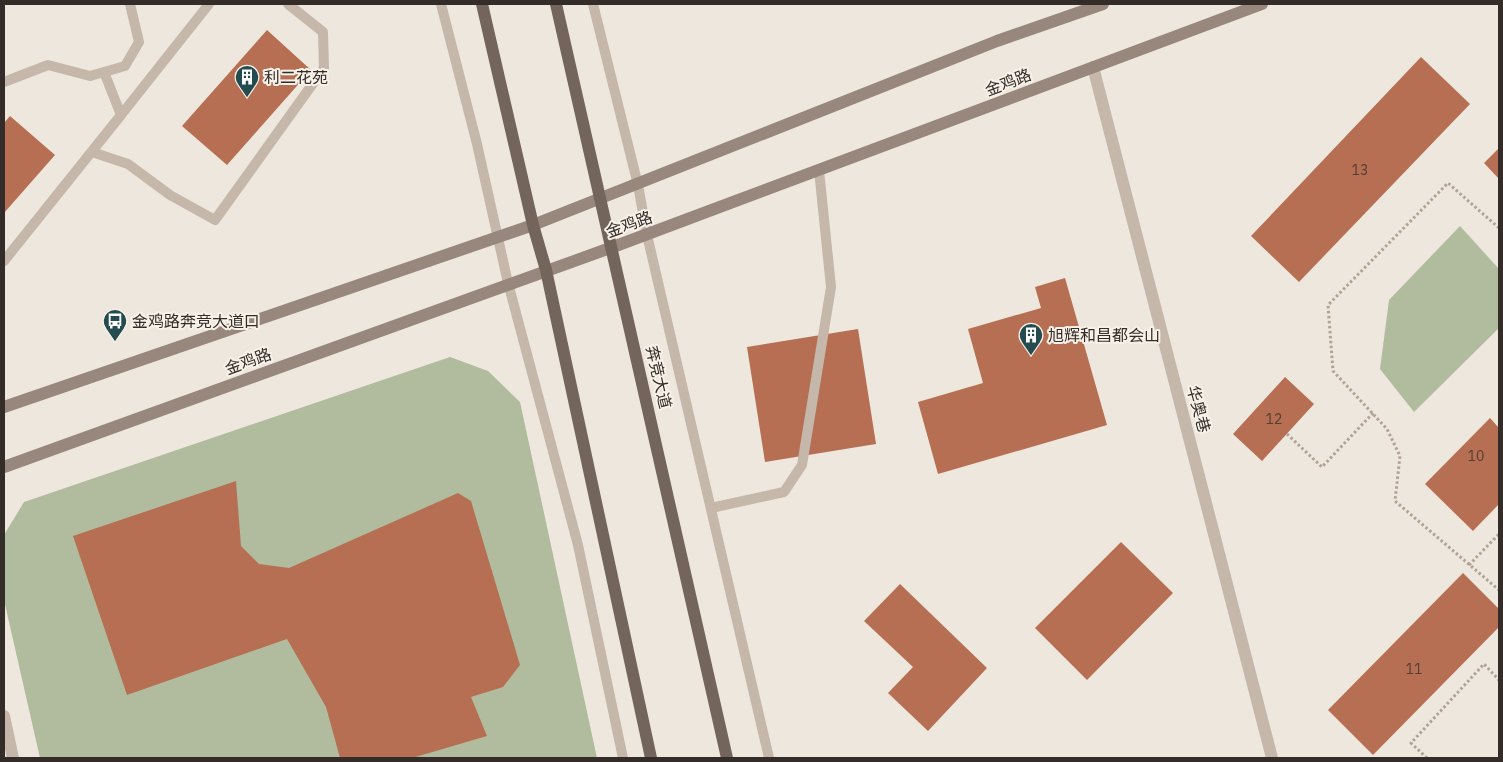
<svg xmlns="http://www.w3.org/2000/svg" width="1503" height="762" font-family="'IBM Plex Sans','Noto Sans SC',sans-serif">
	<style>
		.green { fill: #b1bc9e }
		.building { fill: #b66f53 }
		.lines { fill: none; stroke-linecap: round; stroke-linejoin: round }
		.path { stroke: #b1a294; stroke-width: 3; stroke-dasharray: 2.5 2.5; stroke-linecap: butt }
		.service { stroke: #c5b7aa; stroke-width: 10 }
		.minor { stroke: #c5b7aa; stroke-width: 12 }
		.secondary { stroke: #98877c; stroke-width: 12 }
		.primary { stroke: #73645c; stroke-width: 12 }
		.labels { text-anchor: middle; stroke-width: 4; stroke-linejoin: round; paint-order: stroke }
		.number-label { font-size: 14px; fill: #543d34 }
		.poi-label { font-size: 16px; fill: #332c29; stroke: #f7f1e8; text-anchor: start }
		.street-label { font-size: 16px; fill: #332c29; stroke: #f7f1e8 }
	</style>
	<rect width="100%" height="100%" fill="#eee7dd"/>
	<path class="green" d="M1460,226L1499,269V328L1414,412L1380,369L1389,300Z
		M450,357L488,371L520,402L597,758H40L4,600V535L24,502Z"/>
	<path class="building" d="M267,30L311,70L227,165L182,126Z
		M1421,57L1470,104L1299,282L1251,236Z
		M10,116L55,155L4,213V123Z
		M1499,148V179L1484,163Z
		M1065,278L1107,425L938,474L918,402L983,383L968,329L1041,308L1035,287Z
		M858,329L876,444L765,462L747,347Z
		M1285,377L1314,404L1262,461L1233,434Z
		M1490,418L1499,428V504L1473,531L1425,484Z
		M236,481L241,546L259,564L289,568L458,493L471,501L520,665L503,687L471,697L487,736L412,758H340L326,707L287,639L127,695L73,536Z
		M1121,542L1173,593L1087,680L1035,628Z
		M1463,573L1499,609V627L1373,755L1328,710Z
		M900,584L987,668L928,731L888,693L913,667L864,621Z"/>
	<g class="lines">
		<path class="path" d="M1499,228L1448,183L1328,305L1333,371L1387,429L1400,456L1395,501L1499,590
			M1287,434L1322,467L1373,413
			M1469,565L1499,534
			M1427,758L1411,743L1484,664L1499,680"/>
		<path class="service" d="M441,4L477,144L508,283L578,545L623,758
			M593,4L638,185L647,235L769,758
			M4,82L48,65L90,76L125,66L139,42L130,4
			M121,115L209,4
			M92,152L128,164L170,195L215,220L324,68L323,32L288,4
			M4,261L121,115L104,72
			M711,508L784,492L802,465L831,287L819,170"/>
		<path class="minor" d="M1093,67L1272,758
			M4,716L13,758"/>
		<path class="secondary" d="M4,407L533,225L997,41L1103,4
			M4,467L613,247L1262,4"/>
		<path class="primary" d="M482,4L533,225L546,270L651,758
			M556,4L727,758"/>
	</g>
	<defs>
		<g id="building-pin" transform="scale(1.25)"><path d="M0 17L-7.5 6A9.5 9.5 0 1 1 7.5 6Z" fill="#244b4f" stroke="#f7f1e8"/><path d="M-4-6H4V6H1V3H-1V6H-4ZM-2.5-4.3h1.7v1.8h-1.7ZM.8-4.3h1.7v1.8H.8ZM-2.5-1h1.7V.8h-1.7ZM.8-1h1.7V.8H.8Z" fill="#fff"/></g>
		<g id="bus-pin" transform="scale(1.25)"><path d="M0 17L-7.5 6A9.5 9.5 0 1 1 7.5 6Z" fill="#244b4f" stroke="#f7f1e8"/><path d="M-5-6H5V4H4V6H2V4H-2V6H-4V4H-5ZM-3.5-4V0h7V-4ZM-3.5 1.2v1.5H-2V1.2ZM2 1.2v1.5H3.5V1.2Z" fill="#fff"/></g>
	</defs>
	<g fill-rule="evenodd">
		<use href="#building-pin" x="247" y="77"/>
		<use href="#bus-pin" x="115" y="321"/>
		<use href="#building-pin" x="1031" y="335"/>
	</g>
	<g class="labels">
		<g class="number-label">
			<text x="1360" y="175">13</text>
			<text x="1274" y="424">12</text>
			<text x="1476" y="461">10</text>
			<text x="1414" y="674">11</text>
		</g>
		<g class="poi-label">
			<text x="264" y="83">利二花苑</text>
			<text x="132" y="327">金鸡路奔竞大道口</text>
			<text x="1048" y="341">旭辉和昌都会山</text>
		</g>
		<g class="street-label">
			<text transform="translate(1008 82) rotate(-21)" y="6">金鸡路</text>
			<text transform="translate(629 224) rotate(-20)" y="6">金鸡路</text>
			<text transform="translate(248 361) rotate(-20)" y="6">金鸡路</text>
			<text transform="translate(659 377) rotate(77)" y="6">奔竞大道</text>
			<text transform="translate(1199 409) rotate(75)" y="6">华奥巷</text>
		</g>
	</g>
	<rect width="1503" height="762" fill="none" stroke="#332c29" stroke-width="10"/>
</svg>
